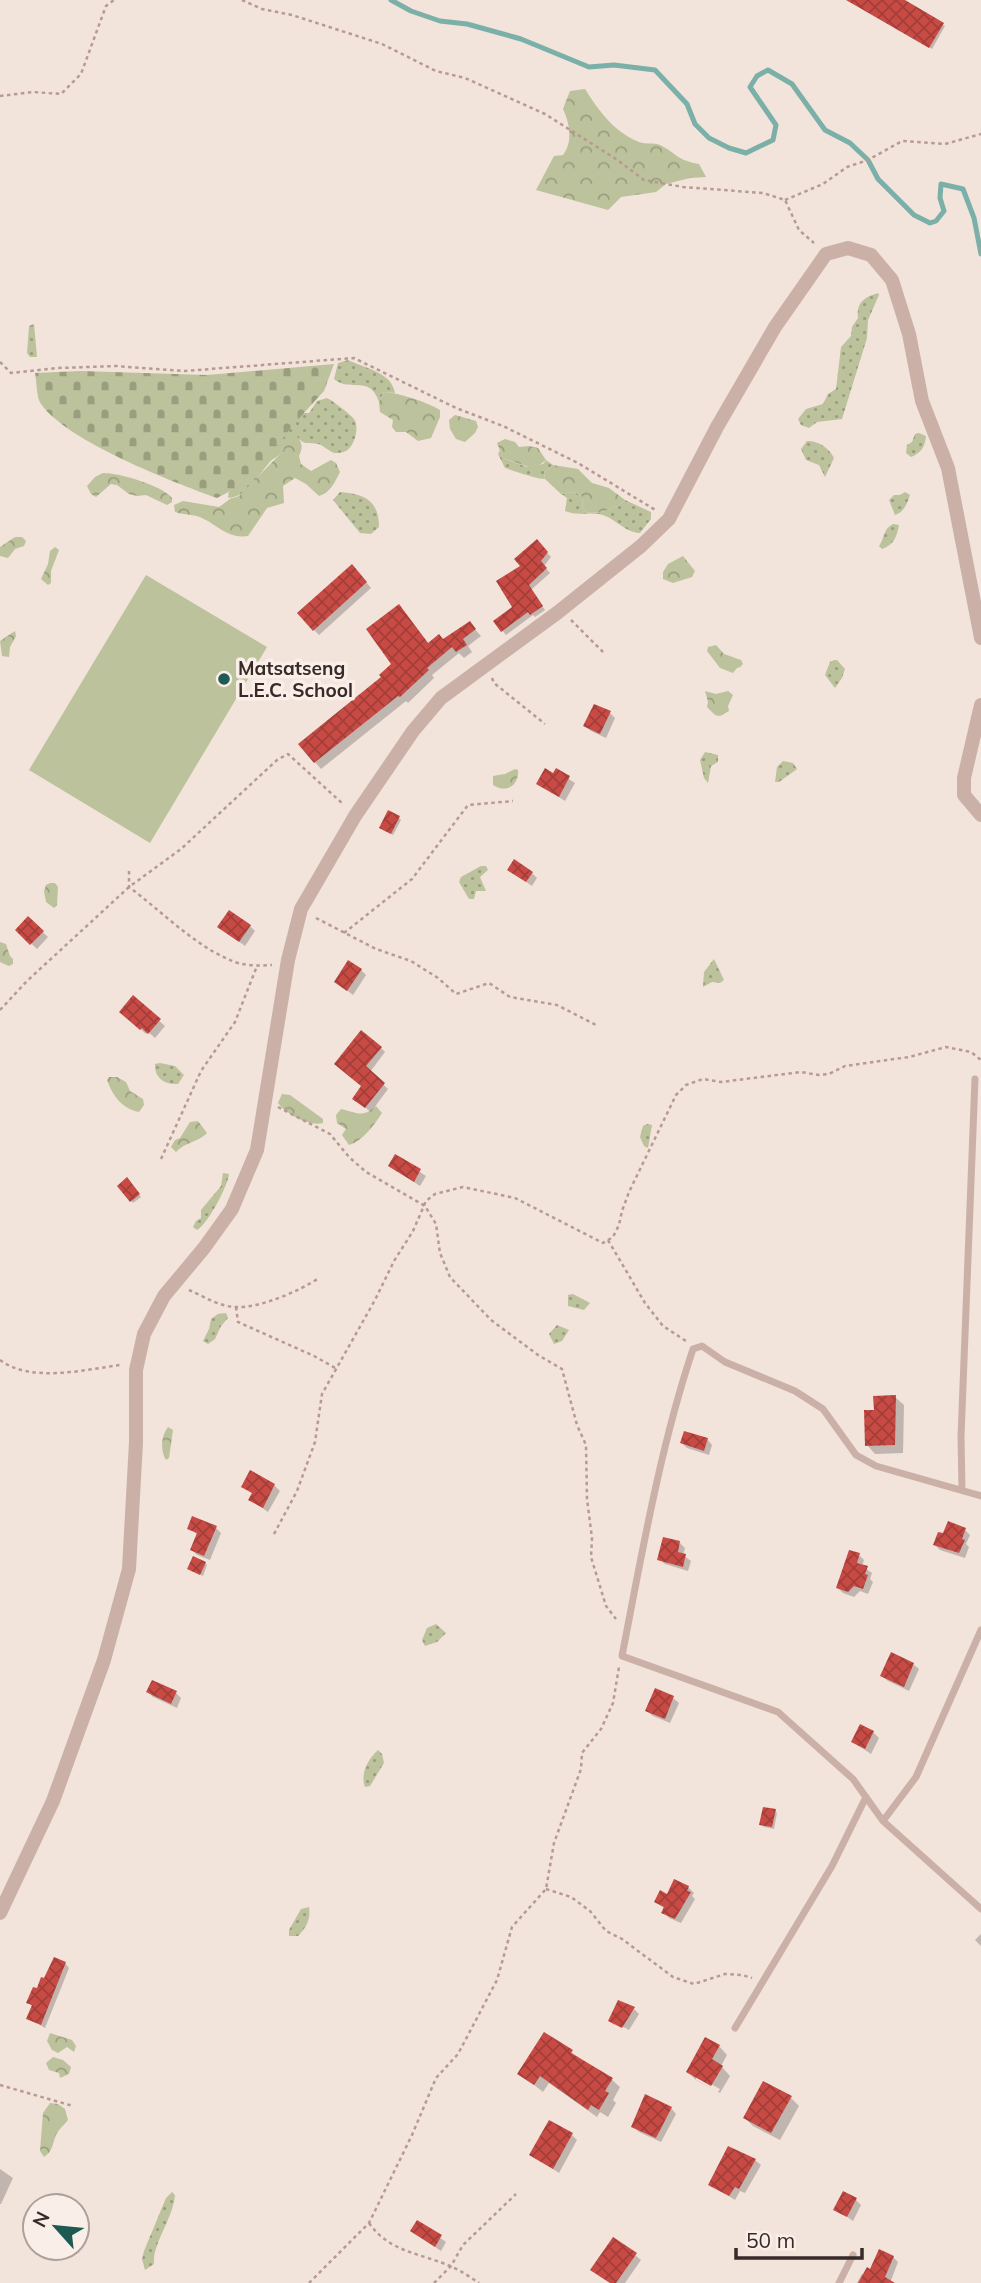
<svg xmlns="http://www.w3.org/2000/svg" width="981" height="2283" font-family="Mulish,sans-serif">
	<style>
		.grass { fill: url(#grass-dots) }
		.forest { fill: url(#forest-crowns) }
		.cemetery { fill: url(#cemetery-stones) }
		.pitch { fill: #bcc29b }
		.shadow { fill: #0003; fill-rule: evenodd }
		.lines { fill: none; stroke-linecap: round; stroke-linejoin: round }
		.stream { stroke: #7ab0a8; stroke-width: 5 }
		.building { fill: url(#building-cross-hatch) }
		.path { stroke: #b79a91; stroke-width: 2.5; stroke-dasharray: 3.5 3.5; stroke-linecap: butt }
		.service { stroke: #cbb0a7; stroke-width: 7 }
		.minor { stroke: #cbb0a7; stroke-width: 14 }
		.poi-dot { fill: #1c5a52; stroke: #faeee8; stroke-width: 2.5 }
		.labels { text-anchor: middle; stroke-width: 7; stroke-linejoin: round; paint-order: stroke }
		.poi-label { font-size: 19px; font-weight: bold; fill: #372a28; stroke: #faeee8; text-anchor: start }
	</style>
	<defs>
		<pattern id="grass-dots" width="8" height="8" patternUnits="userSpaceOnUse" patternTransform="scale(1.75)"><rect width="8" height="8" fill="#bcc29b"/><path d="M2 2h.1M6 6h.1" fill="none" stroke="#9a9e7e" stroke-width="1.8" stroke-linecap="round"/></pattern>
		<pattern id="forest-crowns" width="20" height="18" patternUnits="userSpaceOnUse" patternTransform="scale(1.75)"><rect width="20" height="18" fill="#bcc29b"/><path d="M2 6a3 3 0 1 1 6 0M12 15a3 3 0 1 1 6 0" fill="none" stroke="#9a9e7e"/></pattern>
		<pattern id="cemetery-stones" width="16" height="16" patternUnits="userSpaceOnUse" patternTransform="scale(1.75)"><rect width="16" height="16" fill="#bcc29b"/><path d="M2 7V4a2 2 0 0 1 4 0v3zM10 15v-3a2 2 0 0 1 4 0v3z" fill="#9a9e7e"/></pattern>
		<pattern id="building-cross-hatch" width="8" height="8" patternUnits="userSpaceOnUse" patternTransform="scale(1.75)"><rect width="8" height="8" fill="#c84a44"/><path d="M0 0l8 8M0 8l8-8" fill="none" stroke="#a33e39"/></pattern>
	</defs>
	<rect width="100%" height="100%" fill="#f2e3db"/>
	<path class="grass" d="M878,293L879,295L868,320L867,338L842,419L817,422L809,428L801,425L798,419L806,409L823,404L828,394L836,389L841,347L851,336L852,327L858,318C856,303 864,297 878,293Z
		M34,324L37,357H30L27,353L29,326Z
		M348,360C364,368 392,372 395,393L384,392L379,402C370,374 350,393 334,379L338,363Z
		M327,398C333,401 350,414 354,419C360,428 354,447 346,451C342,453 338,453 334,453C329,451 323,445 318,444C307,442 305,446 296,436C285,441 289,444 282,452C279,456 273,458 269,463C258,475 247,498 228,498L229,492L299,413H309L317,401Z
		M919,433L926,436C925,447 921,453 911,457L906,453L907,445L912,442L915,434Z
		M807,441C819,441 829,448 834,458L825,477L819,465L806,460L801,449Z
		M500,450L503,458L527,467L543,464L546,460L553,465L544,473L545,479C536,479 515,471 505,468L498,454Z
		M340,492C364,494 379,500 379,527L371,534L360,533L333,500Z
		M574,492L582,496L583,511C594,516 617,509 625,500L651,512V519L640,533C623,532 615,517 599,514C587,512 577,516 565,511L567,498L561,494Z
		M905,492L910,495C907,504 904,512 895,515L889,500L894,495H900Z
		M893,524L899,525C897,536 894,545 882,549L879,546C885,537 883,529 893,524Z
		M834,660H837L845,669L842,678L835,688L825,675L830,662Z
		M705,752L718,755V762L711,766L708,783L704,778L700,760Z
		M783,761L793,763L797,769L779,782H775L777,767Z
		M481,866H486L488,870L480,877L486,891H476L474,899H469L459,882L461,877Z
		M714,959L724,980L720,983L712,982L703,987L704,972Z
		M160,1063L175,1066L184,1075L178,1084C165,1085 154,1078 155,1064Z
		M647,1124L652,1125L648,1148L644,1146L640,1137L643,1126Z
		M223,1173L229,1174C228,1186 207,1225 197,1230L193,1227L196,1221L201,1218V1210L221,1186Z
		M573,1294L590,1303L584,1310L568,1306V1295Z
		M226,1313L228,1318L221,1326L215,1339L208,1344L203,1341L209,1329L211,1319L218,1314Z
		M557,1325L569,1330L562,1341L554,1344L549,1334Z
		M436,1624L446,1633L437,1642L425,1646L422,1640L427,1628Z
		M378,1750L382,1754L384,1763L370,1786L365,1787C360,1774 368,1759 378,1750Z
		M309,1907C311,1919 306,1928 298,1936H289V1930L301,1909Z
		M172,2192L175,2195C173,2219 152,2244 154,2264L145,2270L142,2259L144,2251L166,2198Z"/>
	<path class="forest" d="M585,89C599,111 614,132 639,142C646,145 654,142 660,145C678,154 676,160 699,164L706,177L690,178L666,184L656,192L621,197L608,210L536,190L554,156L563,155C573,142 570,124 563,109L570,91Z
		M384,392C399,393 427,402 440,410V417L431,438L418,441L406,432H396L392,427L393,420L380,412L379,402Z
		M455,415L476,421L478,427L475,433L465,442L456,439L450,429L449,420Z
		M290,435L296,436C303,443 303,447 299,456L301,464L311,471L331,460L336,463L340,472C335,482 330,493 319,496L306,484L295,478L283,486L284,503L267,508L248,536C228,539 219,526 202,518C194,514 184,515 175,512L174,505L183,501L219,507L230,499L239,496L283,451Z
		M505,439L515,442L519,447L529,446L538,448L546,460L534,469L503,458L497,443Z
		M553,465L578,469L592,483L609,488L625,500C617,509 594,516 583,511L582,496L574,492L561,494L545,479L544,473Z
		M103,473C120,473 161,485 172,498V502L167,505L146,495L137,496L129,494L117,485L111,484L96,497L91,494L87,486L95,477Z
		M15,537H22L26,541L24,546L15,549L8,558L0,556V547Z
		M55,547L59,550L51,571V583L48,585L41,579L48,564L50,551Z
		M683,556L695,571L692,577L673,583L663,579V572L668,564Z
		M15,631L16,636L10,647L9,657L2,656L0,641Z
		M716,645L724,654L741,660L743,664L740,667L737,668L733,673L720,668L707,651L708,647Z
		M705,691L716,694L728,691L733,695L728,706L729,711L720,716L715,715L707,707L708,702Z
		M515,769L518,770C519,785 507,794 493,785V776L505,774Z
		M50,883H55L58,887L57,905L54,908L46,902L44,891L46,885Z
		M0,942L6,944L10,956L13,959V964L9,966L0,962Z
		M109,1077H117L126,1082L130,1091L143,1099L144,1105L139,1112C121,1108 113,1096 107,1080Z
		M282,1094L290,1095L323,1119V1123C310,1127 286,1114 278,1103Z
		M376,1106L382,1113C374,1125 363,1141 349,1145L342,1135L346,1129L337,1123L336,1115L341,1109C357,1113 363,1118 376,1106Z
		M198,1121L207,1133C199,1142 185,1142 176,1152L171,1147L175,1140L180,1138L190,1122Z
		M168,1427L173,1430L169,1458L166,1460C160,1450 161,1436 168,1427Z
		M50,2033L72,2040L76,2046L74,2052L67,2047L58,2053L52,2050L47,2041Z
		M53,2057L63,2060L71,2067L69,2074L60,2078L59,2073L49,2070L46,2063Z
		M50,2103L58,2104L65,2109L68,2120C64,2125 58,2130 56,2135C52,2145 53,2151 44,2157L40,2151L43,2113Z"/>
	<path class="cemetery" d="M334,364L324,391L293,425L250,481L217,498C173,482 68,442 41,404C36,397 37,382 35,373L81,371L207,375Z"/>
	<path class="pitch" d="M146,575L267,647L150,843L29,770Z"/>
	<path class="shadow" d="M848,0H901L945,26L932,49Z
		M537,542L551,557L544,566L550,573L531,590L545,610L535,617L533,615L506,635L495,622L515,607L522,566Z
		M357,571L371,588L319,635L299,614Z
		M399,606L429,644L443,641L470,624L481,636L468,646L472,652L464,658L459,653L432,675L434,678L408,703L406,701L321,769L315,762L393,664Z
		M610,713L615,718L606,738L591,731L585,726Z
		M556,771L575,783L565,801L538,784Z
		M399,818L401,820L393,835L383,830Z
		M509,870L532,873L537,878L532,886Z
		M28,918L48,937L37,949L17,930Z
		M250,926L255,931L245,946L219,927Z
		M361,970L366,975L353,995L336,982Z
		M133,998L165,1026L155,1038L148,1032L146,1034L127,1017Z
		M381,1048L385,1052L370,1072L388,1089L371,1112L354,1099L363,1086L340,1068Z
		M396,1156L426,1176L420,1186L390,1166Z
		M127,1180L141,1197L133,1203L119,1186Z
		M895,1397L904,1405L903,1453L875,1454L867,1445Z
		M707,1439L712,1445L709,1455L687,1448L682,1443Z
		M274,1485L280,1491L268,1512L251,1500L253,1494L243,1486Z
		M189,1528H216L221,1533L210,1560L197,1555L192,1550L198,1535Z
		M965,1530L970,1535L966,1544L969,1547L965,1558L940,1550L935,1545Z
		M680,1543L685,1548L683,1555L691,1561L688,1571L665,1564L659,1559Z
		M859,1555L864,1560L862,1566L872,1573L870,1579L873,1582L868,1594L860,1591L854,1597L843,1593L838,1588Z
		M205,1563L207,1565L203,1576L191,1570Z
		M913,1664L919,1669L909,1691L888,1681L882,1676Z
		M148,1692L176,1693L181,1698L177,1708L153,1697Z
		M673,1698L679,1703L670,1723L653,1716L647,1711Z
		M873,1732L879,1738L871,1754L853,1742Z
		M775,1811L777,1813L774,1829L764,1827L761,1824Z
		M688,1887L694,1893L692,1896L695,1899L681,1923L669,1918L664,1912L665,1909L656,1902Z
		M981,1934V1946L975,1940Z
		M65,1963L69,1968L45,2028L28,2018L33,2007L28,2002Z
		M634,2009L639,2014L629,2030L614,2022V2025L610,2021Z
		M544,2034L611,2079L620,2087L613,2100L616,2103L608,2117L600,2112L597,2117L549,2083L543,2092L519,2073Z
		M719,2046L727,2055L721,2066L730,2076L720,2093L697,2081L688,2072ZM696,2076L720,2089L718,2092L696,2080Z
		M790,2097L799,2106L780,2140L753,2126L745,2118Z
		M671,2108L676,2114L661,2142L639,2132L633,2126Z
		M572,2135L577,2140L559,2173L531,2155Z
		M755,2160L761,2165L745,2193L740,2191L735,2200L710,2184Z
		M0,2169L13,2178L1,2204H0Z
		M856,2200L861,2205L853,2221L836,2209Z
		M418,2222L446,2242L441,2251L412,2231Z
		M635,2255L641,2260L625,2283H610L598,2275Z
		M893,2257L898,2262L890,2283H857L862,2274L865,2275Z"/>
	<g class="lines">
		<path class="stream" d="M391,0L411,11L440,21L467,24L521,39L589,67L614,65L655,70L687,104L695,124L709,138L729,148L746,153L773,140L776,125L750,87L757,76L768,70L792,84L825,130L850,143L868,160L878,179L914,215L930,223L936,221L944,211L940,198L941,184L963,189L974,218L981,254"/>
	</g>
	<path class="building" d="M846,0H905L944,23L929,48Z
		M537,539L548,552L541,561L547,568L529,585L543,606L530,615L528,612L501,632L493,621L512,607L496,581L520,566L514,559Z
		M352,564L367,582L313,631L297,613Z
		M399,604L428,643L439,634L443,639L470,621L476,629L463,639L467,645L456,652L452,647L427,668L429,670L400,697L398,696L314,763L298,744L381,677L379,675L391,664L366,629Z
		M594,704L611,711L600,734L583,726Z
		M545,768L553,773L556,768L570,776L559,797L536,784Z
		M388,810L400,816L391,834L379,828Z
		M514,859L533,872L526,882L507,870Z
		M229,910L251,925L239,942L217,927Z
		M28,916L44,931L30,945L15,930Z
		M348,960L362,969L347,991L334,982Z
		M133,995L161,1019L148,1034L142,1028L140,1030L119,1012Z
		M361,1030L382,1047L366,1066L385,1083L365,1108L352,1099L361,1086L334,1064Z
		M395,1154L421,1169L414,1182L388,1166Z
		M127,1177L140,1194L130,1202L117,1186Z
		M896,1395L895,1445L865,1446L864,1410H874L873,1396Z
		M684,1431L708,1438L704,1451L680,1443Z
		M250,1470L275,1484L263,1508L248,1500L252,1493L241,1487Z
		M192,1516L217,1526L204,1556L190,1550L197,1533L187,1529Z
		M948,1521L966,1528L962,1539L965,1540L959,1553L933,1545L938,1532L943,1533Z
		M663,1537L680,1541L678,1552L686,1554L683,1567L657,1560Z
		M849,1550L860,1553L857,1563L868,1566L865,1574L868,1575L863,1589L854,1586L848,1592L836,1588Z
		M193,1556L206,1562L200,1575L187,1569Z
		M891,1652L914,1663L904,1687L880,1676Z
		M152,1680L177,1691L171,1704L146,1692Z
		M655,1688L674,1696L665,1719L645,1711Z
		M860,1724L874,1731L865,1749L851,1742Z
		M763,1807L776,1809L772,1827L759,1825Z
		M674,1879L689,1886L687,1891L691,1892L675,1919L661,1913L664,1907L654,1902L660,1890L667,1894Z
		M54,1957L66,1962L41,2025L26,2019L32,2005L26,2003L33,1987L37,1988L41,1977L44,1978Z
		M618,2000L635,2007L622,2028L608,2021Z
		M544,2032L573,2050L571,2053L613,2078L605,2091L609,2093L599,2110L591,2105L588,2110L540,2076L534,2085L517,2074Z
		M705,2037L720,2045L712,2059L723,2066L711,2086L686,2072Z
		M763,2081L792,2096L771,2133L743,2118Z
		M645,2094L672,2107L656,2138L631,2127Z
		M549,2120L573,2133L553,2169L529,2155Z
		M728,2146L756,2159L739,2189L735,2187L729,2196L708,2185Z
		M843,2191L857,2198L847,2217L833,2210Z
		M417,2220L442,2235L435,2247L410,2231Z
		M613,2237L637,2253L616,2283H610L590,2270Z
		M879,2249L894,2256L885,2277L895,2283H858L867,2267L870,2269Z"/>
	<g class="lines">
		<path class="path" d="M242,0L262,9L292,15L382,44L436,71L465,78L545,114L616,159L644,180L683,187L763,193L785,200L799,230L814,243
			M0,96L33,92L61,94L81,74L106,6L114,0
			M785,200L823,184L847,167L868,160L902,141L945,144L981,134
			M0,362L11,373L58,368L116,366L184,371L354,358L456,408L503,426L578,463L657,511
			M571,620L603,652
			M492,678L494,683L545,724
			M129,871V887C160,910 194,945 230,960C242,966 259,966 272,965
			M316,918L376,949L411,961L438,978L456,994L489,983L510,997L557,1005L596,1025
			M344,933L412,879L468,805L513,801
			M0,1010L27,981L129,887L181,849L277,760L288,754L343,804
			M278,1107L330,1134L349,1157L366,1172L425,1206L436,1224L440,1253L450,1277L491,1320L538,1355L562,1369L577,1425L586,1445L587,1499L592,1538L591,1557L606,1606L616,1619
			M161,1159L201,1071L235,1022L257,966
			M608,1240L645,1303L663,1326L686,1341
			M189,1290C203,1296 220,1307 236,1307C261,1308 299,1291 319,1278
			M236,1307L238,1322L314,1356L337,1369
			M0,1360C30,1383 84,1370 120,1365
			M274,1534L297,1491L315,1442L322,1394L375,1300L394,1261L413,1231L426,1201L435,1194L463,1187L515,1198L603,1243L613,1237L619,1225L622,1211L629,1192L676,1095L686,1085L703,1079L721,1082L801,1072L819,1075L829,1074L845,1066L909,1057L946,1047L971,1052L981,1060
			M546,1889L571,1897L590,1911L606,1931L622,1939L673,1977L694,1984L725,1974L742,1975L752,1978
			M0,2085L73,2106
			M369,2223C389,2252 420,2253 450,2266C460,2270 470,2277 479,2283
			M309,2283L369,2223L412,2135L436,2078L458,2054L497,1980L512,1927L546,1889L554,1843L581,1769L582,1753L601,1729L613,1703L619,1667
			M434,2283L451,2266L463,2245L516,2194"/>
		<path class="service" d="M962,1490L961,1437L975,1079
			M981,1496L876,1466L856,1455L823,1409L795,1391L725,1362L702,1346L693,1349C660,1448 642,1553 622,1656L778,1712L853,1779L883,1821L981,1909
			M883,1821L916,1777L981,1630
			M735,2028L832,1866L866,1797
			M839,2283L853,2255"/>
		<path class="minor" d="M981,705L964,778V795L981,815
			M0,1913L53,1801L104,1660L129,1569L136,1442V1370L144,1334L164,1296L204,1248L232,1209L257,1150L288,960L301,909L355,816L413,731L441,698L557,613L641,546L669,519L717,427L775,327L826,254L848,248L871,255L892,280L909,334L922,401L948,468L981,638"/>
	</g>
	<circle class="poi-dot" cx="224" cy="679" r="7"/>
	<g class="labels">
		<g class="poi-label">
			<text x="238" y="675">Matsatseng<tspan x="238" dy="22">L.E.C. School</tspan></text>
		</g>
	</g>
	<g transform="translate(56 2227) rotate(297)"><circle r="33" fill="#faeee8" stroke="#aca09b" stroke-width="2"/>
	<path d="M0-5L12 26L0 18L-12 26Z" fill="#1c5a52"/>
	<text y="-10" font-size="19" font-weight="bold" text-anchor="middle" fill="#372a28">N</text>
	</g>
	<path d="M736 2248v10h126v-10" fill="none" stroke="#372a28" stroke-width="3.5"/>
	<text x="746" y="2248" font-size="21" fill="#372a28" stroke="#faeee8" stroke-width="5" paint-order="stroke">50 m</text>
</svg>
